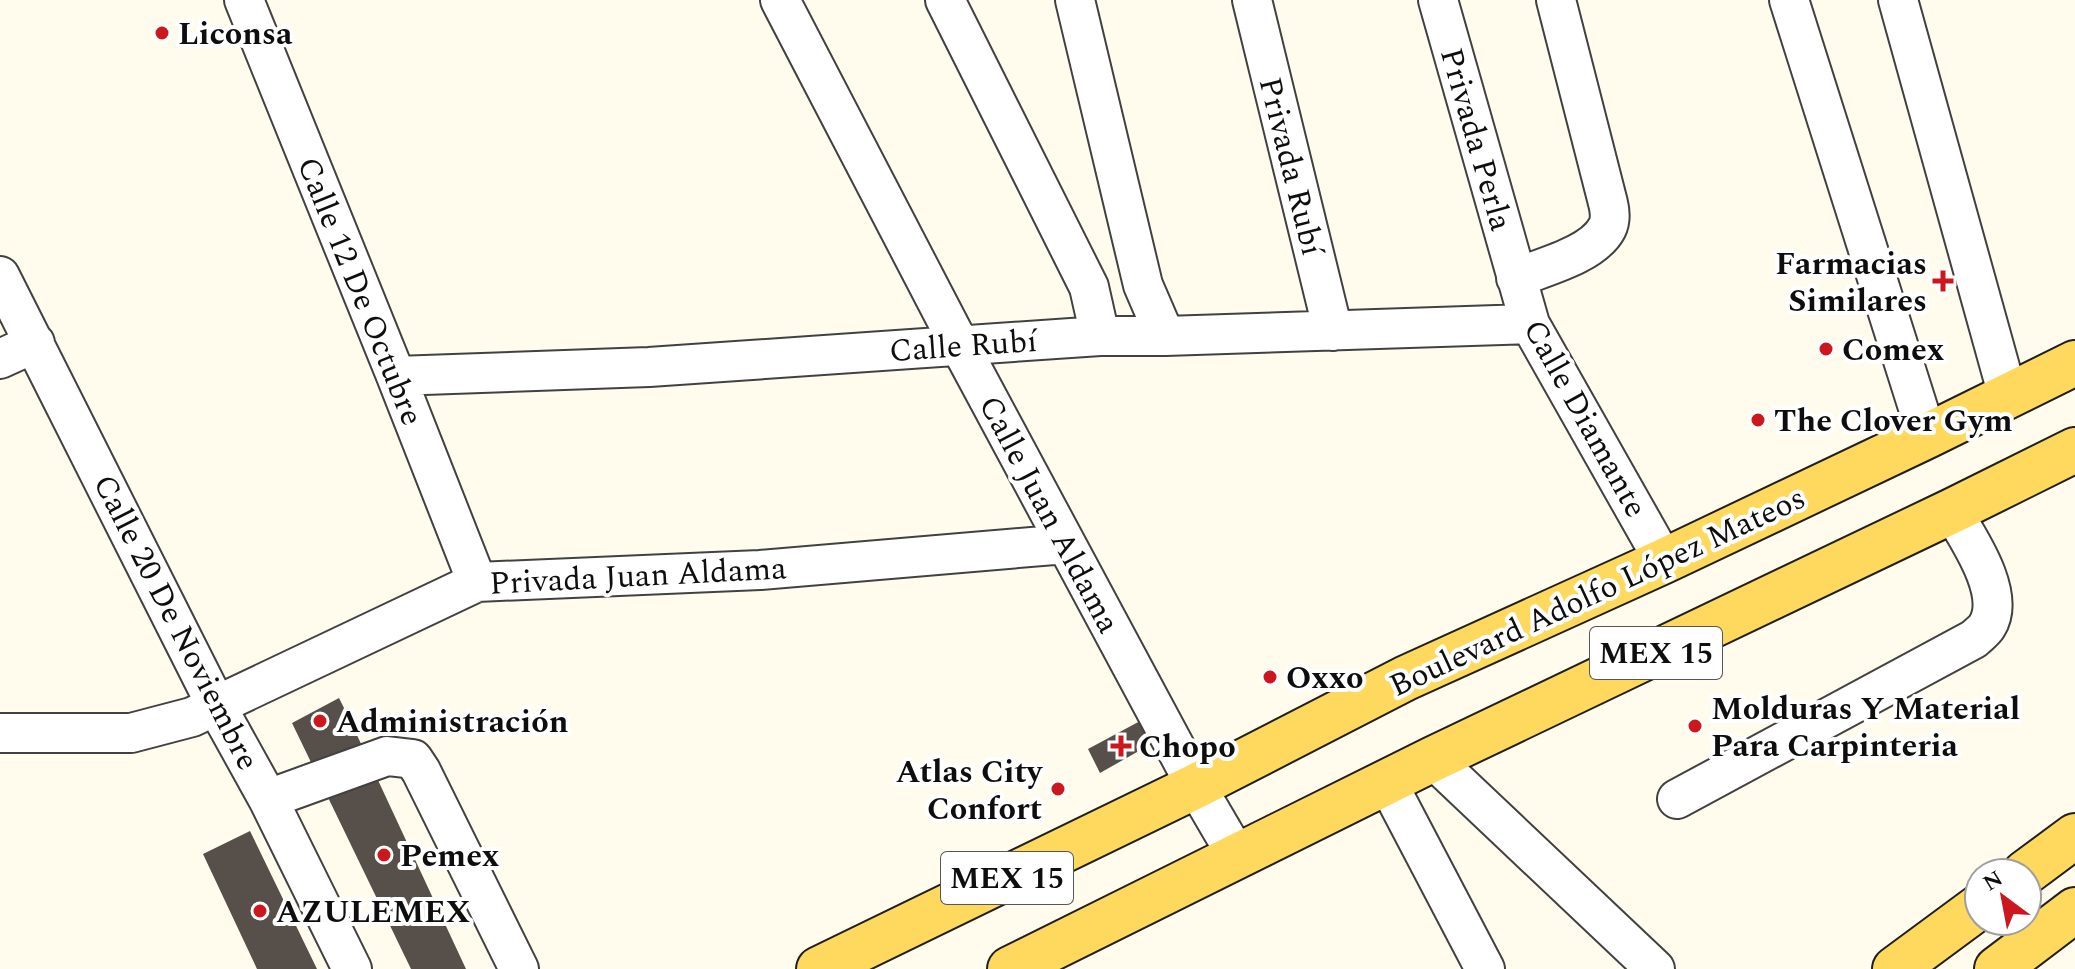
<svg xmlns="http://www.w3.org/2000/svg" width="2075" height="969" font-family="Spectral,serif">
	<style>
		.building { fill: #574f49 }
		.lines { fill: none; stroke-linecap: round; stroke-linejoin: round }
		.minor-casing { stroke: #414141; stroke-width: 42 }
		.major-casing { stroke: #1f1f1f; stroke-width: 48 }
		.minor { stroke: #fff; stroke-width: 38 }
		.major { stroke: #ffd95e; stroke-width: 44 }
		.poi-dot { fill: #cc171e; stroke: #fff; stroke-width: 3 }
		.labels { text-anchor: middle; stroke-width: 8; stroke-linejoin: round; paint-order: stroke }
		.shield { fill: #fff; stroke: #565656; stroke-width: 2 }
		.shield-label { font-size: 30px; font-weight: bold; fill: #0e0e0e }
		.poi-label { font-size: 32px; font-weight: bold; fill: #0e0e0e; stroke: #fff; text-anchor: start }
		.street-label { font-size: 32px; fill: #0e0e0e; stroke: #fff }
	</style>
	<rect width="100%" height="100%" fill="#fffcee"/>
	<path class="building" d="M339,698L349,718L466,969H411L292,723Z
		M1142,720L1153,743L1100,773L1088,749Z
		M250,831L317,969H257L203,854Z"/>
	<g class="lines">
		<g class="minor-casing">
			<path id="minor" d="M244,0L396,376L477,582
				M780,0L960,346L1196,786L1237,856
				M945,0L1089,287L1100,336
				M1075,0L1143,285L1165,336
				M1252,0L1333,331
				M1438,0L1530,324L1664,561
				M1789,0L1927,436
				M1898,0L2008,396
				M0,276L217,707L268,799L352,969
				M1516,278C1543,267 1593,255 1607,228C1611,220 1610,211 1608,203L1556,0
				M0,359L35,343
				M396,376L649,367L1100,336H1165L1530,324
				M0,733H131L192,717L477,582L760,570L1066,544
				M1433,759L1655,969
				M1387,782L1485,969
				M268,799L387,756L413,759L421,771L519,969
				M1677,799L1974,639C1978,635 1984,631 1987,626C2007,594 1968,538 1952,511"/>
		</g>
		<g class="major-casing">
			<path id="major" d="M2025,873L2075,836
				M819,969L1196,786L1406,678L1664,561L1927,436L2075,363
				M1010,969L1433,759L1952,511L2075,450
				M1895,969L1979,907
				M1997,969L2075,910"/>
		</g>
		<use href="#minor" class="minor"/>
		<use href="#major" class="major"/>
	</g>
	<g class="poi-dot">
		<circle cx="162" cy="33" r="8"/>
		<path d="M1939 269h8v8h8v8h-8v8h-8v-8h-8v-8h8z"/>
		<circle cx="1826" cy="349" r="8"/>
		<circle cx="1758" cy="420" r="8"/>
		<circle cx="1270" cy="677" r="8"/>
		<circle cx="320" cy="721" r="8"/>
		<circle cx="1695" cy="726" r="8"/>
		<path d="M1117 734h8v8h8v8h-8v8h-8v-8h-8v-8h8z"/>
		<circle cx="1058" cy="789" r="8"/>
		<circle cx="384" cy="855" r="8"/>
		<circle cx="260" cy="911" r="8"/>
	</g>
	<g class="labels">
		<g class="shield">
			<rect x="1590" y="627" width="132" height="52" rx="6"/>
			<rect x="941" y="852" width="132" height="52" rx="6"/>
		</g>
		<g class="shield-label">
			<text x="1656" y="663">MEX 15</text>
			<text x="1007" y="888">MEX 15</text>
		</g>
		<g class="poi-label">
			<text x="178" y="44">Liconsa</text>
			<text x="1927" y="274" text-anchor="end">Farmacias<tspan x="1927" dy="37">Similares</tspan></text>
			<text x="1842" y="360">Comex</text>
			<text x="1774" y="431">The Clover Gym</text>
			<text x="1286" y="688">Oxxo</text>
			<text x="1711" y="719">Molduras Y Material<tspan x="1711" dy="37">Para Carpinteria</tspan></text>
			<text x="336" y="732">Administración</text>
			<text x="1139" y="757">Chopo</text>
			<text x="1042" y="782" text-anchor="end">Atlas City<tspan x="1042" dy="37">Confort</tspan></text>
			<text x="400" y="866">Pemex</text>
			<text x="276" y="922">AZULEMEX</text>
		</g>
		<g class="street-label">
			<text transform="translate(1477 139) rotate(74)" y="11">Privada Perla</text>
			<text transform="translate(1292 166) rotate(76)" y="11">Privada Rubí</text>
			<text transform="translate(361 291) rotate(68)" y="11">Calle 12 De Octubre</text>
			<text transform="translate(963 345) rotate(-4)" y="11">Calle Rubí</text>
			<text transform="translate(1586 418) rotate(61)" y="11">Calle Diamante</text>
			<text transform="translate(1050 514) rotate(62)" y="11">Calle Juan Aldama</text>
			<text transform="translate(638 575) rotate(-3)" y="11">Privada Juan Aldama</text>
			<text transform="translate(1597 591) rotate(-25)" y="11">Boulevard Adolfo López Mateos</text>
			<text transform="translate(177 622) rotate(63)" y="11">Calle 20 De Noviembre</text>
		</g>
	</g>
	<g transform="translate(2003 897) rotate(328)"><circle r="38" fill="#ffffff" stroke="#9f9f9f" stroke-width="2"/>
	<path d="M0-6L14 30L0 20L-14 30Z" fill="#cc171e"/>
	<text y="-12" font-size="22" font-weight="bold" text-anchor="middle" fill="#0e0e0e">N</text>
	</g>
</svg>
